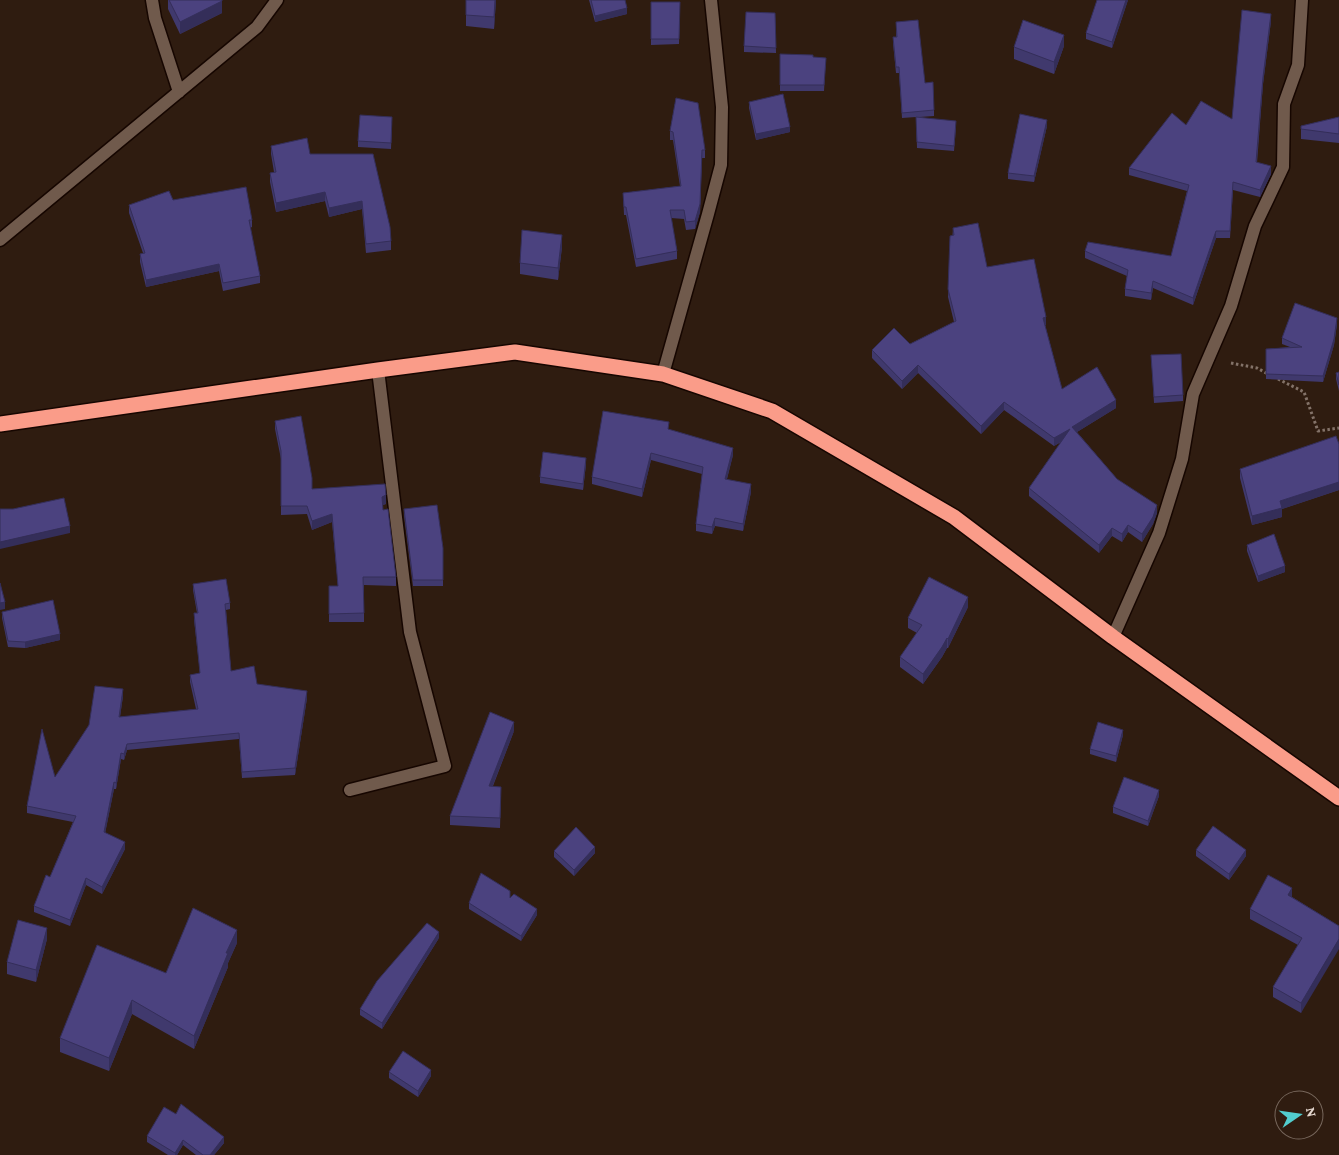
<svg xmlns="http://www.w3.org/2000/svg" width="1339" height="1155" font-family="'Crimson Pro',serif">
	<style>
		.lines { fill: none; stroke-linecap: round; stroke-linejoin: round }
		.minor-casing { stroke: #160600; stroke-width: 15 }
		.highway-casing { stroke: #160600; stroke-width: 18 }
		.path { stroke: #837268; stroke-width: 3; stroke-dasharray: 2.5 2.5; stroke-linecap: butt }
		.minor { stroke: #705a4c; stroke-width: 12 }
		.highway { stroke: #fa9c89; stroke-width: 15 }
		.wall { fill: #40396d }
		.shaded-wall { fill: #342e59 }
		.building { fill: #4b427f; stroke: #342e59 }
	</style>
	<rect width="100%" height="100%" fill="#2f1c10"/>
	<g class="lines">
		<g class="minor-casing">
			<path id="minor" d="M152,0L155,18L179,92
				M0,240L257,27L277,0
				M663,374L708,214L721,165L722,107L711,0
				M1113,637L1159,533L1182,459L1193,394L1231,306L1255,226L1283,167L1284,104L1298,65L1302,0
				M350,790L445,766L410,632L378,370"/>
		</g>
		<g class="highway-casing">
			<path id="highway" d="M0,424L378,370L515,352L663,374L772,411L954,517L1113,637L1339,798"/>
		</g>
		<path class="path" d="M1231,363L1257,368L1268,374
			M1278,379L1304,392L1318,431L1339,428"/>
		<use href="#minor" class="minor"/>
		<use href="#highway" class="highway"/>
	</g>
	<path class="wall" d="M168,0H222V13L180,34L168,9Z
		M466,0H496L494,29L466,26Z
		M589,0H625L627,14L595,22Z
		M1128,0L1112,48L1086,39V33Z
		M651,2H680L679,44L651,45Z
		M775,13L776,53L744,52V46Z
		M1271,21L1263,84L1257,163L1271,174L1260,197L1233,190L1230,238H1216L1193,305L1153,288L1151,300L1125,296V289L1127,276L1085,258V251L1171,256L1187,191L1129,175V168L1232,119Z
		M896,22L925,83L934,110V116L920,117L956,127L954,151L917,148L916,117L902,118L899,73H896L893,43V37H896Z
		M1064,46L1054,74L1014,59V47Z
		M780,54L826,58L824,91H780Z
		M676,98L705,150V158H702L700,212L695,229L686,230L684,219L671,218L677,251V259L636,267L626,215H624L623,193L680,186L673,140H670V131Z
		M749,102L790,132L756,140L749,108Z
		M1339,117V143L1301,139V126Z
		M392,123L391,149L358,147V141Z
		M1047,126L1034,182L1008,179V173Z
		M271,146L310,154H373L391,241V250L366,253L362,209L329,217L325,201L276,212L270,182V173L274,172L271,154Z
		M173,200L252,220V227L250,228L260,276V283L223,291L219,271L146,287L140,262V254L143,253L129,213V205Z
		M953,228L987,267L1046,325H1045L1062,389L1116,408L1077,432L1117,479L1157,513L1153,524L1142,542L1128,532L1122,542L1112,536L1099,553L1029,496V488L1061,442L1054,446L1004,410L981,434L918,373L902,389L872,358V350L910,344L954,322L948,297Z
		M562,247L558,280L520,274V263Z
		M1337,324L1334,345L1323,382L1266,379V349L1290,347L1282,344V338Z
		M1151,355L1183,395V401L1154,403Z
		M1339,372V391L1336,379V373Z
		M275,421L312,489L386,504L383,505V510L396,577V586L364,585V622H329V586H338L332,522L312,530L307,514L281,515V459L275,429Z
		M669,430L733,455L727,479L751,492L743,531L715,526L712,534L696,531V524L702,474L651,460L642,497L592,484V477Z
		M1339,444V490L1282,509V517L1252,525L1240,478V469Z
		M586,464L583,490L540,483V477Z
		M404,509L443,548V586H413L404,515Z
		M1247,545L1285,572L1258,582L1247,551Z
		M193,584L230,603V609L226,610L231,671L257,684L307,698L295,775L242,778L239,739L127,750L124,760L121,759L116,789H114L105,833L125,849L102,894L86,885L70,926L34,912V906L50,877L73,822L27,813V806L55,777L123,696L120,717L196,709L190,682V675L200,673L194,620V613H197L193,590Z
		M968,607L948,648H947L942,657L923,684L900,667V657L917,633L908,628V618Z
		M2,612L60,640L25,648L8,647L2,618Z
		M514,731L493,786L501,796L500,828L450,825V816Z
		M1123,735L1116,762L1090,754V749Z
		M1159,796L1148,826L1113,813V807Z
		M1196,850L1246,856L1229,880L1196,856Z
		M554,851L595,853L574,876L554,857Z
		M1292,897L1339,926L1301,1013L1273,997V987L1298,945L1250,919V909Z
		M469,903L537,915L521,941L469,909Z
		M439,938L382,1029L360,1015V1009Z
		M47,939L36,982L7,974V962Z
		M237,943L228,963V967L194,1049L132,1014L109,1071L60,1052V1038L166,973Z
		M389,1072L431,1076L418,1097L389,1078Z
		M147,1136L224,1143L214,1155H196L183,1145L177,1155H168L147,1142Z"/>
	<path class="shaded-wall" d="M495,0H496L494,29V17Z
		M1126,0H1128L1112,48V42Z
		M222,1V13L180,34V22Z
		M627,8V14L595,22V16Z
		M1271,14V21L1263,84L1256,169L1263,77Z
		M1064,35V46L1054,74V62Z
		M1047,120V126L1034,182V176Z
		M790,127V132L756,140V134Z
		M702,150L700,212L695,229V221Z
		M1271,166V174L1260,197V190Z
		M325,192V201L276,212V203Z
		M362,201V209L329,217V208Z
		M1216,231V238L1193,305V298Z
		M562,235V247L558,280V268Z
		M219,264V271L146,287V280Z
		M1153,281V288L1151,300V293Z
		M1046,317V325L1043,326V318Z
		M1337,318V324L1334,345L1323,382V376Z
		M918,365V373L902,389V381Z
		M1116,400V408L1072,435V427Z
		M1004,402V410L981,434V426Z
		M1070,429V436L1054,446V438Z
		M733,448V455L725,486V479Z
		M651,453V460L642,497V489Z
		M586,458V464L583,490V484Z
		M1339,482V490L1282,509V517L1252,525V516L1280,501Z
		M751,484V492L743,531V524Z
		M386,495V504L382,505V497Z
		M1157,505V513L1153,524L1142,542V534Z
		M332,514V522L312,530V521Z
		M715,518V526L712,534V527Z
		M1128,525V532L1122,542V534Z
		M70,526V533L0,549V542Z
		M1112,528V536L1099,553V545Z
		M1285,566V572L1258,582V576Z
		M968,597V607L948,648V639Z
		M5,602V609L0,610V603Z
		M60,634V640L25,648V642Z
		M947,638V648L942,657L923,684V674Z
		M123,689V696L119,723V717Z
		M307,691V698L295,775V768Z
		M514,722V731L489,795V786Z
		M1123,730V735L1116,762V756Z
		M127,744V750L124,760V754Z
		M121,753V759L116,789V783Z
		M114,782V789L104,839V832Z
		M1159,790V796L1148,826V821Z
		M125,842V849L102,894V887Z
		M595,847V853L574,876V870Z
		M1246,850V856L1229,880V874Z
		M86,878V885L70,926V920Z
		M1292,888V898L1288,895Z
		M537,909V915L521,941V936Z
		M47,928V939L36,982V970Z
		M237,930V943L228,963V967L194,1049V1036L226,953Z
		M439,932V938L382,1029V1023Z
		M1339,939V949L1301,1013V1003Z
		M132,1000V1014L109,1071V1058Z
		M431,1070V1076L418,1097V1091Z
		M224,1137V1143L214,1155H210Z
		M183,1140V1145L177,1155H175V1153Z"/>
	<path class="building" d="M169,0H222V1L180,22Z
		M466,0H495L494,17L466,15Z
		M591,0H625L627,8L595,16Z
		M1097,0H1126L1112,42L1086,33Z
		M651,2H680L679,39H651Z
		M1242,10L1271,14L1263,77L1256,162L1271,166L1260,190L1233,182L1230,231H1216L1193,298L1153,281L1151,293L1125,289L1128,270L1085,251L1088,242L1171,256L1189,185L1129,168L1172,113L1186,125L1201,101L1232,119Z
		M746,12L775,13L776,48L744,46Z
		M918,20L925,83L933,82L934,110L902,113L899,67H896L893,37H897L896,22Z
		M1023,20L1064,35L1054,62L1014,47Z
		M780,54L813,55V57L826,58L824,85H780Z
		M783,94L790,127L756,134L749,102Z
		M676,98L698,103L705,150H702L700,204L695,221L686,222L684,210H670L677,251L636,259L626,207H624L623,193L681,186L673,132L670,131Z
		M1020,114L1047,120L1034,176L1008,173Z
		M360,115L392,117L391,143L358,141Z
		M916,117L956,121L954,146L917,142Z
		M1339,117V134L1301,129V126Z
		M307,138L310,154H373L390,227L391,241L366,244L362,201L329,208L325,192L276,203L270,173L276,172L271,146Z
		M246,187L252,220H249L260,276L223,283L219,264L146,280L140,254L145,253L129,205L169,191L173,200Z
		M978,223L987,267L1034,259L1046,317L1043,318L1062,389L1097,367L1116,400L1072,427L1117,479L1157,505L1153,517L1142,534L1128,525L1122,534L1112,528L1099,545L1029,488L1070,429L1054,438L1004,402L981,426L918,365L902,381L872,350L894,328L910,344L956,321L948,289L950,236L954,235L953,228Z
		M522,230L562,235L558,268L520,263Z
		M1295,303L1337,318L1334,339L1323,376L1266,374V349L1302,347L1282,338Z
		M1181,354L1183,395L1154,397L1151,355Z
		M1339,372V385L1336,373Z
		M603,411L669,422L668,429L733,448L725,479L751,484L743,524L715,518L712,527L696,524L703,467L651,453L642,489L592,477Z
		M301,416L312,478V489L385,484L386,495L382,497L383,510L388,509L396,577H363L364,613L329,614V586H338L332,514L312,521L307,506H281V451L275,421Z
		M1336,436L1339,444V482L1280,501L1282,508L1252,516L1240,469Z
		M543,452L586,458L583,484L540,477Z
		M64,498L70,526L0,542V509H13Z
		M437,505L443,548V580H413L404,509Z
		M1274,534L1285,566L1258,576L1247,545Z
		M929,577L968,597L948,639L947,638L942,647L923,674L900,657L922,625L908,618Z
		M226,579L230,603L225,604L231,671L254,666L257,684L307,691L295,768L242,772L239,733L127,744L124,754L121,753L116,783L114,782L104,832L125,842L102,887L86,878L70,920L34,906L46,875L50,877L76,816L27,806L42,729L55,777L89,725L95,686L123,689L119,717L198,709L190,675L200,673L194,613H198L193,584Z
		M0,583L5,602L0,603Z
		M53,600L60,634L25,642L8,641L2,612Z
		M490,712L514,722L489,786L501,787L500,818L450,816Z
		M1098,722L1123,730L1116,756L1090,749Z
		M1124,777L1159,790L1148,821L1113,807Z
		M1213,826L1246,850L1229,874L1196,850Z
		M576,827L595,847L574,870L554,851Z
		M481,873L510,891V898L514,894L537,909L521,936L469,903Z
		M1268,875L1292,888L1288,895L1339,926V939L1301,1003L1273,987L1302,938L1250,909Z
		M193,908L237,930L226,953H228L194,1036L132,1000L109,1058L60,1038L97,945L166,973Z
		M18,920L47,928L36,970L7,962Z
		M427,923L439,932L382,1023L360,1009L377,981Z
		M403,1051L431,1070L418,1091L389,1072Z
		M181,1104L224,1137L210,1155H203L183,1140L175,1153L147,1136L164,1107L176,1114Z"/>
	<g transform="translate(1299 1115) rotate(77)"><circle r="24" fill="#2f1c10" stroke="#77675c"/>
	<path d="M0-4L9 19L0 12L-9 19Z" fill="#52cdce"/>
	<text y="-8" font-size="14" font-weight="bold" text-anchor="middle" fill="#e4d7cf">N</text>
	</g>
</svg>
